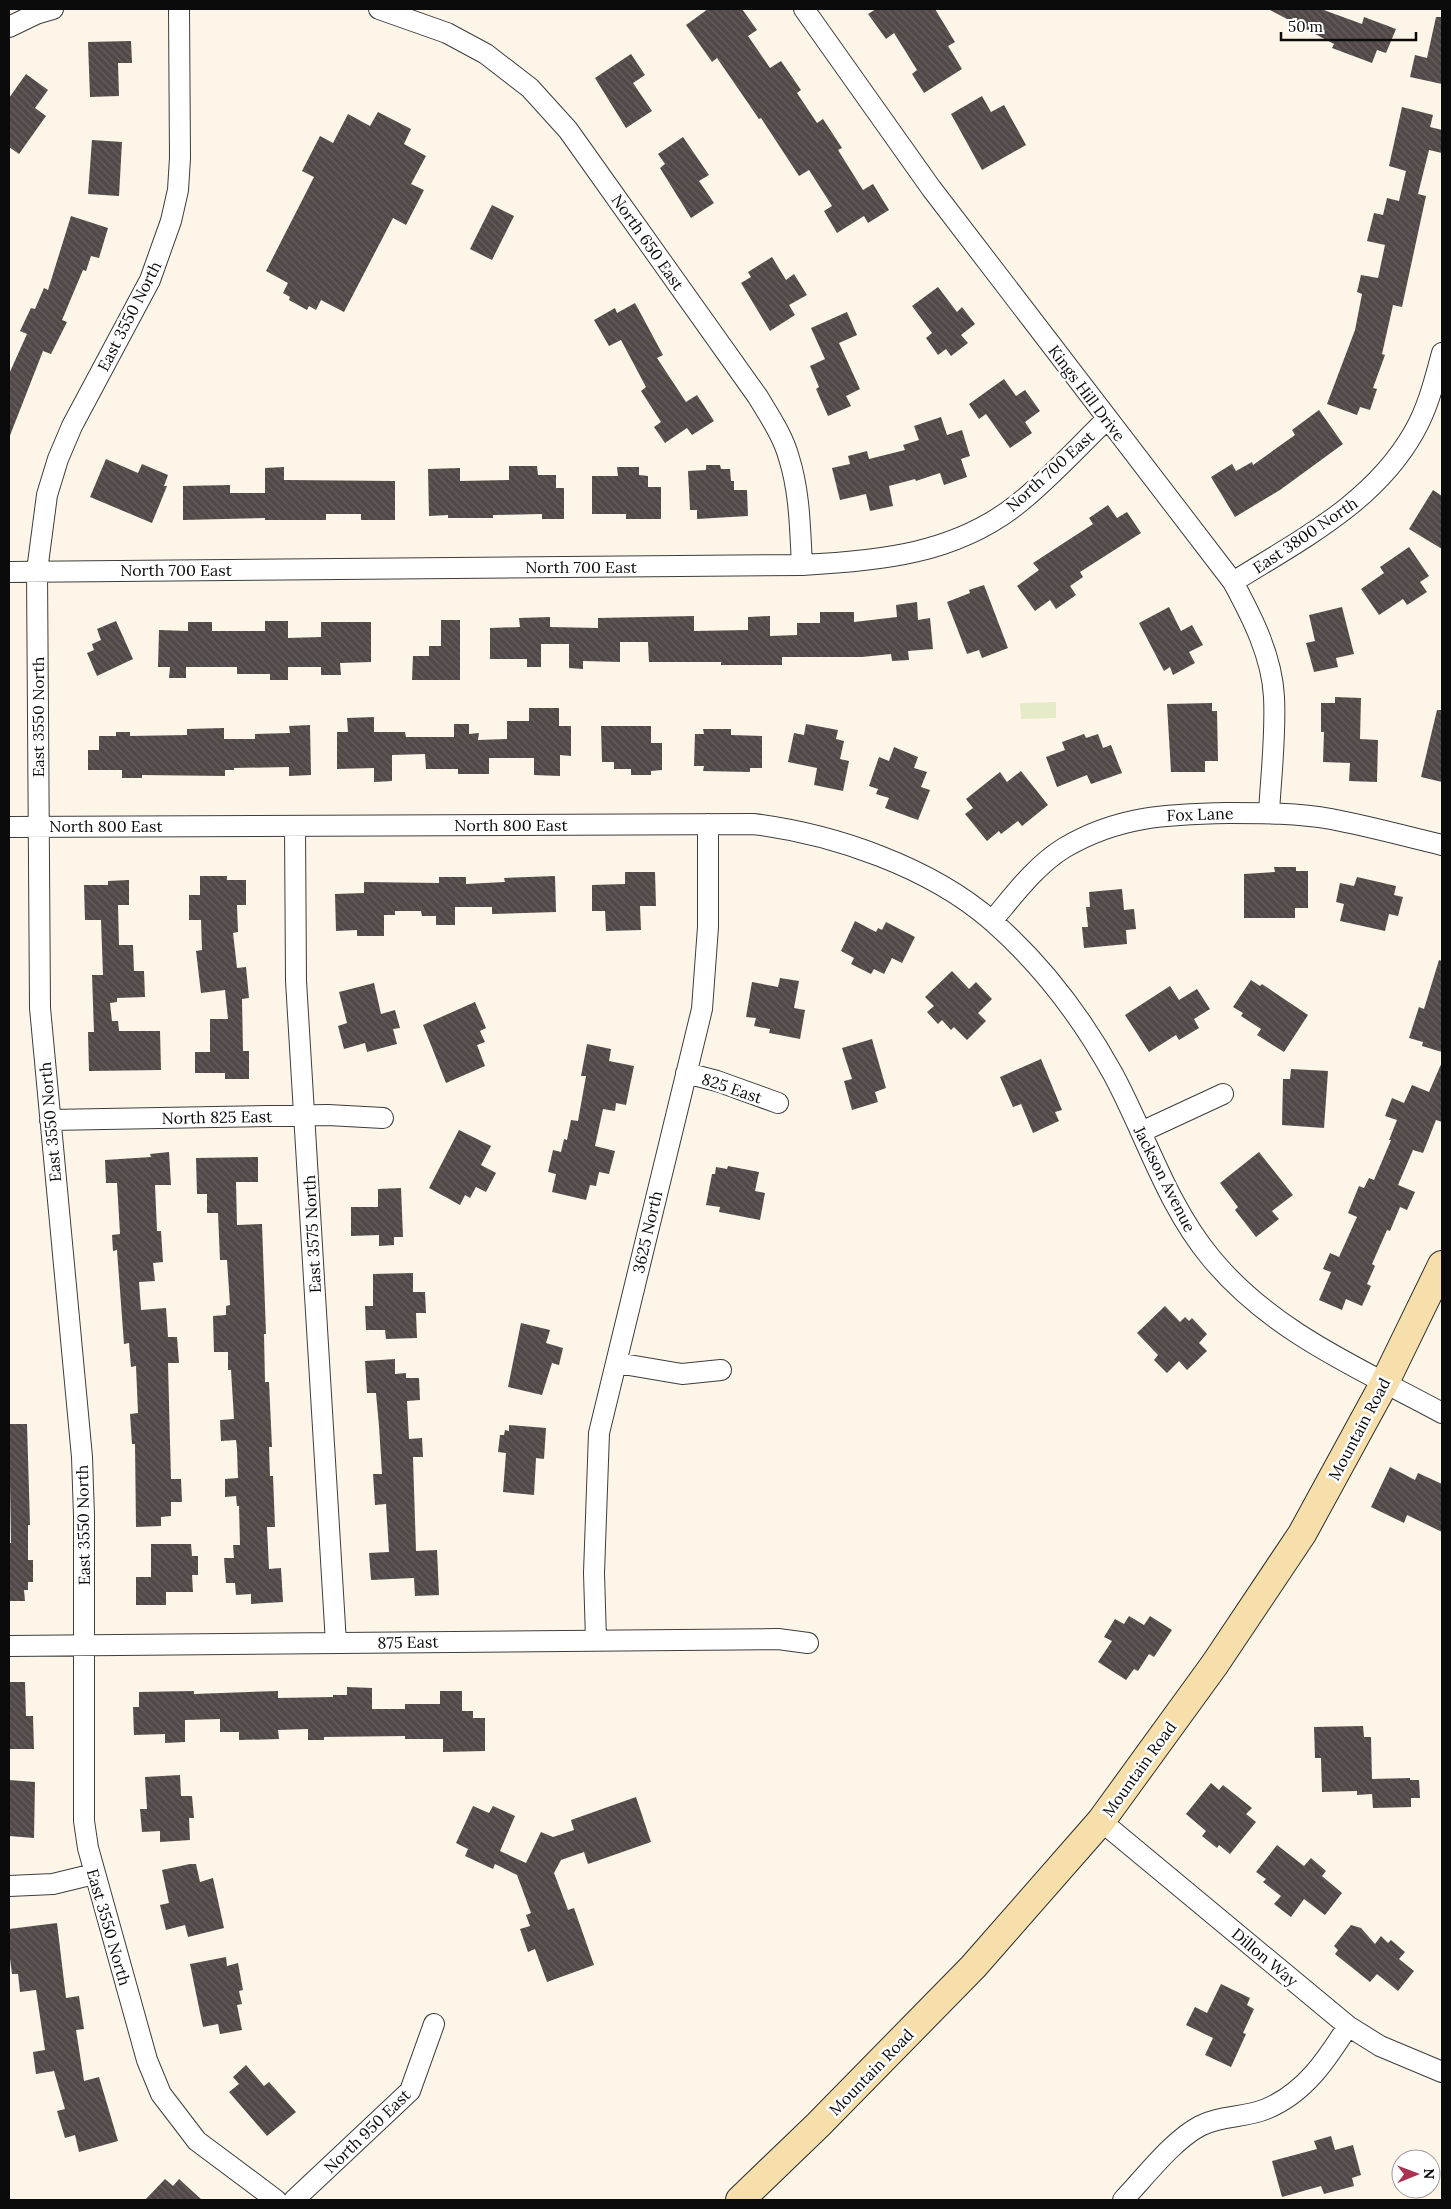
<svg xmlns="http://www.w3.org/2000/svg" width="1451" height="2209" font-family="Lora,serif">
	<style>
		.pitch { fill: #e5ebc7 }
		.building { fill: url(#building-back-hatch) }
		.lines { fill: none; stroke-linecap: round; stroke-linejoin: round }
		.street-casing { stroke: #3d3d3d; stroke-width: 22 }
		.secondary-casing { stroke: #2c2c2c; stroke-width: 30 }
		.street { stroke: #fff; stroke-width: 20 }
		.secondary { stroke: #f6dfaa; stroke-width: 28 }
		.labels { text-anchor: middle; stroke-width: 5; stroke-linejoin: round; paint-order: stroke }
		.street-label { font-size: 16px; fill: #0a0a0a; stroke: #fff }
	</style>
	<defs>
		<pattern id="building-back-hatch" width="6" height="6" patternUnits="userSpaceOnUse" patternTransform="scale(1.25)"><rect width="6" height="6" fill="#514947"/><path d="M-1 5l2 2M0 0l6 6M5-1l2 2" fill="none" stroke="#655f5d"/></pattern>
	</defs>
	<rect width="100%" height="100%" fill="#fdf5e8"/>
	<path class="pitch" d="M1056,702V718L1021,719L1020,703Z"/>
	<path class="building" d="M708,9H742L757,30L748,36L770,68L781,61L801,90L797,93L817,123L823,119L842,148L838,150L863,190L873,184L889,210L868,223L864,216L837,233L824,211L832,206L809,170L799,176L761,118L759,119L717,58L712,62L686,25Z
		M876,9H935L955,42L948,46L962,69L924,93L912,74L917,70L894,33L886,39L868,14Z
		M1268,9H1321L1362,24L1364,17L1396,29L1386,53L1377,50L1372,63L1332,48L1334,44Z
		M1436,17H1442V84L1410,77L1415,55L1427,58Z
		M131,41L132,63H118L119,96L90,97L88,42Z
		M631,54L645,75L633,83L652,111L626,128L595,78Z
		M26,74L48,90L35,108L46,116L19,154L9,147V98Z
		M982,96L991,112L1004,105L1026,145L982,170L951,114Z
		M1402,107L1433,115L1430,127L1442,130V153L1429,150L1418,194L1426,196L1402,307L1393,305L1382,354L1385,355L1373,388L1377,389L1370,410L1360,407L1357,415L1327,404L1355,330L1362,294L1357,292L1361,275L1378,278L1385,245L1367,241L1374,213L1383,215L1387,198L1399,201L1406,171L1389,166Z
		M378,112L411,129L404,144L426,156L411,184L424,190L406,225L393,218L344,312L321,300L316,310L309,306L307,310L289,300L290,297L283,293L288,283L266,271L314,177L302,171L320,136L333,143L348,114L370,126Z
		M683,137L709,175L699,181L714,203L691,218L660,168L665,164L658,154Z
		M92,140L122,142L119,196L88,194Z
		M492,205L514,216L492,260L470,249Z
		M71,216L108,228L99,258L91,256L86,271L83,270L62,320L67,322L51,354L43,351L9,438V374L27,334L20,331L31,308L35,309L44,288L48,290Z
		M772,257L786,280L794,274L807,295L789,305L795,315L770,331L741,283L751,277L748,272Z
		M938,287L957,312L962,307L975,324L961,335L968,343L951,356L946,349L938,355L926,338L932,333L912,306Z
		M635,303L663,355L657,358L686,402L697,395L714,421L692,435L687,428L665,443L654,427L661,422L641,391L646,387L621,340L609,346L594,320L615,308L617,313Z
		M847,312L857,335L839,343L860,389L846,396L851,406L828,416L816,389L819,387L810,366L825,359L811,328Z
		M1004,379L1016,396L1025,390L1040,411L1025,422L1032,433L1010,448L986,414L979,419L969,404Z
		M1319,410L1343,444L1280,490L1235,517L1211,477L1232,464L1236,471L1252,462L1253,465L1295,435L1292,430Z
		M941,417L947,435L962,430L970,456L961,459L967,477L944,485L940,473L916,481L915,479L889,486L893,506L870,511L866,494L840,500L832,468L850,464L848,456L867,451L869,459L905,450L903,445L919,440L914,426Z
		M106,459L138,473L142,464L168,475L164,486H167L152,523L90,497Z
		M706,465H720L721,469H730L731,481H734V490H747L748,516L697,519V510H690L688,471L706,470Z
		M509,466H537L538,475H556V488H564V519H542V514L493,515V518H448V515L429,516L428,469L460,468V481L509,480Z
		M284,467V480L395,481V520H361V514H326V520H265V518L183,520V486L230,485V493H265V468Z
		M617,467H639V475L648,476V487H661V519H626V514H592V476H618Z
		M1433,490L1442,496V549L1409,529Z
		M1108,505L1117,518L1127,512L1141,533L1080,572L1083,577L1070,586L1076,595L1056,609L1050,600L1035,611L1017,586L1039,570L1033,563L1093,524L1089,518Z
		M1409,547L1429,576L1420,582L1427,592L1407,605L1403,599L1379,615L1361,589L1384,573L1380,567Z
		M984,585L1008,648L982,658L979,650L967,654L947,602L970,593L969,590Z
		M917,602L918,620L930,618L933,649L908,651L909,660L892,661L891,654L862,657H782V665H721V662H649L648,642H620V662L583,661V669L569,668V644H541V667H527V659H490V628L520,627L519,618L550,617V627L598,628V618L694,616V631L748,630V617L770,616V636L797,635V623H820V612H854V622L897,617L896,605Z
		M1169,607L1181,631L1192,625L1203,645L1189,652L1195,663L1173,675L1170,667L1164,671L1139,623Z
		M1342,607L1354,654L1336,658L1338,667L1314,672L1306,643L1315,641L1309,615Z
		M441,620H460V680H412L413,656H429V646H441Z
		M116,621L133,659L97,676L87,653L94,650L92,644L101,640L97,629Z
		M265,621H288V638L321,637V622H371V662L340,663L341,675H321V667H288V680H270V674H237V667H186V678H169L170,667H158L159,630L188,631V622H212V631H265Z
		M1335,697L1361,698L1360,739L1378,740L1377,782L1349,781L1350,763L1323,762L1324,732H1321V703H1335Z
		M1212,703V711H1217L1218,761H1205V772H1171L1167,704Z
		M529,708H559V726H571V756L560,755V776L534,775V758H489V774H458V769H426L425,754L392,755V781L374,782V768L337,769V732H348L347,718L374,717V732H405L406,737H454V724H469V734L479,733L478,740L507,739V721H529Z
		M1437,710H1442V782L1421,777Z
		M806,724L838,730L836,739L844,741L840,759L849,761L843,791L814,785L817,768L788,762L794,733L804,735Z
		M310,725L311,775L289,776V767L234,768V770H225V776L142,775V778H122V770H88V750H99V736H116V732H130V736L187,735V729L224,728V739H255V734L290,733L289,726Z
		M601,726H651V743H662V770L651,771V775H631V769H614V762H602Z
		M703,729H731V735L762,736V768H750V772L703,771L704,766H694L695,734H704Z
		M1084,734L1086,738L1098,734L1103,748L1111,745L1122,773L1091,784L1087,775L1057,787L1046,757L1065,750L1062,742Z
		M894,747L918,757L914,768L927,772L921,787L930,790L918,820L885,808L889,798L876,794L878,789L869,786L879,757L889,761Z
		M1021,771L1048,805L1022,826L1018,821L1001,834L999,831L987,841L965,814L973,808L966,799L1000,772L1007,782Z
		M1274,867H1296V871H1308V908H1295V918H1244V874L1275,872Z
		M625,872H655L656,906H640L641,930L606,931L605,911H592V885L625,884Z
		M200,876H227V880H246V905H237L238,932L233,933L237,968L246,967L249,998L242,999L243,1051H249V1079H225V1073H195V1052H210V1019H228L225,990L201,993L196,951L202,950L201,920H189V895H200Z
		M555,876L556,912L492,914V907H455V925H436V916H422L421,911H395V915H384V936H357V930L336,931L335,894L364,893V882L439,883V877H466V884L505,882L504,878Z
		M1357,877L1396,886L1394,895L1403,897L1398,916L1389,914L1385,931L1340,921L1344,904L1336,902L1340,883L1354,886Z
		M129,880V905H118L119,945H133L134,971H144L145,997L117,998V1002L110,1003L112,1021H118L119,1031H160L161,1070L89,1071L88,1032H94L92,975H103L101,920H85L84,885H108V881Z
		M1122,889L1124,910L1134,909L1136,929L1126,930L1127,944L1084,948L1082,927H1088L1086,907H1090L1089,892Z
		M855,921L876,932L878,928L882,930L886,922L915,937L902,963L892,958L884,974L874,969L871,974L851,964L854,958L841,951Z
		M1439,960L1442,961V1052L1422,1046L1423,1042L1409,1038L1419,1007L1424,1009Z
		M952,971L969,989L976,982L992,999L978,1013L986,1021L967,1040L954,1027L951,1030L942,1020L938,1024L927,1012L934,1006L925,997Z
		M780,978L799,981L794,1008L805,1010L800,1039L769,1033L770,1029L754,1026L756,1018L746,1017L752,982L778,987Z
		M1251,980L1260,986L1262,984L1308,1015L1284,1052L1257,1035L1261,1029L1241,1016L1243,1013L1233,1007Z
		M374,983L381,1014L395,1010L400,1028L393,1029L397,1044L367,1052L365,1043L344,1049L338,1026L347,1023L339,992Z
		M1170,986L1179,1000L1197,989L1210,1009L1194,1019L1199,1028L1179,1040L1176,1035L1149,1052L1125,1015Z
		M475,1002L486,1028L480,1031L485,1042L477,1045L485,1066L446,1083L423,1025Z
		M872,1039L886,1088L875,1092L878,1102L852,1110L844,1081L852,1079L842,1048Z
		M587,1044L611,1049L609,1061L634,1066L626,1105L616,1103L615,1111L603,1109L595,1146L615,1151L609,1174L599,1172L596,1186L590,1185L586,1200L552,1192L556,1174L548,1172L553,1150L561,1152L564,1139L567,1140L571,1120L578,1121L586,1076H581Z
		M1041,1059L1062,1110L1055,1112L1059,1121L1033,1133L1021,1104L1013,1107L1000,1077Z
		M1442,1062V1122L1436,1120L1423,1153L1413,1150L1398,1185L1415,1192L1407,1210L1400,1207L1390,1231L1387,1230L1372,1264L1375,1266L1367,1284L1371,1286L1362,1306L1346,1299L1342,1310L1319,1300L1331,1272L1323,1269L1330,1253L1339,1257L1357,1217L1348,1213L1359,1186L1364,1188L1369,1178L1374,1180L1391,1140H1389L1397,1120L1385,1116L1392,1098L1404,1103L1412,1085L1429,1092Z
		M1291,1069L1328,1071L1324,1128L1282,1125L1283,1079H1290Z
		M459,1130L491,1146L481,1165L496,1173L486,1192L476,1187L470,1198L465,1195L460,1205L429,1188Z
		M169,1152L171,1185H155L157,1231H161L163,1262L153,1263L155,1281L139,1282L141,1310L166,1308L168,1337H177L179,1363H168L170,1442L171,1479H181L182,1502H171V1516L161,1517V1526L136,1527L135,1444H132L130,1414L138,1413L136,1366L131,1367L129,1343L124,1344L117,1250L113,1251L112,1235L120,1234L117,1183H106L105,1160L151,1157L150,1154Z
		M1259,1152L1293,1195L1272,1211L1279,1219L1256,1237L1235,1210L1238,1207L1220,1183Z
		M258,1157V1182H236L237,1225L262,1224L266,1334H264L265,1382H269L272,1447H269L270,1476H273L275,1527H267L269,1569L281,1568L283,1602L251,1604V1594L236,1595L235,1583H226L224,1558H234L233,1545H240L239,1506H237L236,1496L225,1497V1479L238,1478L237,1449L236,1440L221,1441L220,1420L234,1419L231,1370H228V1352H214L213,1316L226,1315V1306L230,1305L227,1260H220L218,1213H207V1194H197L196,1158Z
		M728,1166L759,1172L755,1191L765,1193L760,1220L719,1212L720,1207L706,1205L712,1174H715L716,1167L727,1169Z
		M401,1188L403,1237H394V1245L379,1246V1235L351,1236V1207H378V1189Z
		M413,1273V1292H425L426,1313H416L417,1338L386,1339L385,1330H366L365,1306H373V1274Z
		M1165,1306L1180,1322L1185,1317L1189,1321L1192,1318L1207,1334L1199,1343L1207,1351L1187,1370L1179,1361L1167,1373L1154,1360L1158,1355L1137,1333Z
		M521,1323L550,1330L546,1343L563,1348L559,1365L552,1363L542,1395L508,1387Z
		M395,1359V1374L406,1373V1378H419L420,1400L407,1401L409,1439L422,1438L423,1457H413L416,1551L437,1550L439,1595L415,1596L414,1578L371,1580L369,1553L389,1552L386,1504L375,1505L373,1474H382L379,1426L376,1393H367L365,1361Z
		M9,1424H27L30,1525H28V1560H33V1582H28V1590H24L25,1601H9V1543H11Z
		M509,1425L546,1428L544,1459L536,1458L534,1495L503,1492L506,1453L498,1452L500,1435H504L505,1430L509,1431Z
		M1390,1467L1415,1480L1418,1473L1442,1484V1532L1407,1515L1404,1523L1371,1507Z
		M151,1544H191L192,1556H198V1575H192L193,1592H166V1605H136V1577H151Z
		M1129,1616L1144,1625L1150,1616L1172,1630L1154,1657L1149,1654L1138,1671L1134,1669L1126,1680L1098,1662L1112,1641L1104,1637L1115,1619L1124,1624Z
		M9,1682H25L26,1716H33L34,1749H9Z
		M347,1687L372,1688V1709H405V1704H440V1691H462V1711H473V1718H485V1751L443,1752V1739H405V1736L324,1737V1740H308V1729L278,1730L279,1739L239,1740V1732H220V1719L185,1720V1742L165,1743V1734L134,1735L133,1707H139V1692L194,1691V1694L278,1691V1698L333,1697V1695H347Z
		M1363,1726L1364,1737H1371L1372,1779L1410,1778V1780H1419L1420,1798H1411V1807L1373,1808L1372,1794L1357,1795V1791L1322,1792L1321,1758H1315L1314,1727Z
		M180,1775L181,1796H192L194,1818H189L190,1840L160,1842V1831L142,1832L140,1809H147L145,1777Z
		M9,1780L35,1782L34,1838L9,1836Z
		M1211,1783L1219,1790L1223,1785L1252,1808L1246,1814L1256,1822L1230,1854L1219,1845L1217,1848L1202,1836L1206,1831L1186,1814Z
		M636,1797L651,1842L588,1864L584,1852L561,1860L554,1873L568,1910L574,1908L594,1965L547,1982L535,1949L528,1952L520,1929L530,1926L526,1915L531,1913L517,1875L495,1864L493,1869L465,1856L468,1849L456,1843L473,1806L489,1813L493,1806L515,1816L500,1851L526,1863L541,1832L553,1837L574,1830L571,1820Z
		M1277,1845L1304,1866L1311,1858L1326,1871L1322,1876L1342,1893L1325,1915L1304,1899L1291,1917L1274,1904L1281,1896L1263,1882L1266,1879L1256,1872Z
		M190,1864H196L200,1882L213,1878L224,1928L188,1937L185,1925L166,1930L160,1905L169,1903L162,1870Z
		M57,1923L66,1998L79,1996L84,2029L76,2030L84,2081L99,2077L118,2141L79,2152L75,2135L65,2138L57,2111L65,2109L54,2071L36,2074L33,2052L45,2050L36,1990L20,1992L18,1974H12L9,1951V1929Z
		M1351,1925L1361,1928L1375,1944L1381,1936L1388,1943L1391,1940L1405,1952L1399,1959L1414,1971L1398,1991L1377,1974L1370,1982L1335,1954L1338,1950L1334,1946Z
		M226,1957L227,1966L238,1963L243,1990L239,1991L242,2004L237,2005L242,2030L220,2034L218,2024L203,2027L190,1964Z
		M1221,1984L1250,1998L1247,2005L1254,2009L1243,2033L1246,2034L1231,2067L1205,2055L1213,2038L1186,2025L1195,2007L1207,2013Z
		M246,2065L264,2086L269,2082L296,2112L267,2136L229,2092L239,2084L233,2077Z
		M1331,2136L1335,2150L1353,2145L1361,2175L1352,2178L1354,2186L1324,2194L1321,2186L1282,2197L1272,2161L1317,2149L1314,2141Z
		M165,2179L173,2186L179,2179L202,2200H145Z"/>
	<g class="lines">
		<g class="street-casing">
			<path id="street" d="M179,9L180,158L178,190L171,221L150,280L72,426L58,459L47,495L37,571L40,1008L82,1457L84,1516V1821L88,1848L147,2060L161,2094L197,2141L276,2200
				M379,9L447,33L486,54L530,88L568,130L758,397C770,417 783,436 789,458C800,493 800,530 802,565
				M804,9L931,188L1233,582C1252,617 1272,656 1274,697C1276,735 1271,775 1269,813
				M9,27L36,14L53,9
				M9,572L802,565C879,561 956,554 1019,503C1050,478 1078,447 1107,419
				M1233,582C1300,540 1374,503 1414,432C1428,408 1435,379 1442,353
				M295,826L296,981L336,1643
				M9,827L753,824C834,834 930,867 992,921C1041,964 1082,1018 1113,1074C1146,1135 1166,1204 1211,1258C1272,1332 1359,1368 1442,1413
				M992,921C1014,895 1035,866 1064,848C1118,816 1168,814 1229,813C1263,813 1298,813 1331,819C1368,826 1405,836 1442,845
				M686,1073L717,1081L778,1103
				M50,1120L328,1115L383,1118
				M1141,1132L1223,1094
				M617,1363L682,1374L721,1370
				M596,1640L594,1573L599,1433L702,1009L708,927V824
				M9,1646L778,1639L808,1643
				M1101,1821L1348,2026L1380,2046L1442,2072
				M9,1886L53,1884L94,1874
				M294,2200L410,2091L434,2024
				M1123,2200C1145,2177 1172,2141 1200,2126C1221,2115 1245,2118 1266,2109C1305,2093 1327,2059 1348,2026"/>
		</g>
		<g class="secondary-casing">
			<path id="secondary" d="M740,2200L818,2125L973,1967L1101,1821L1215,1664L1302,1534L1385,1382L1442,1265"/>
		</g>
		<use href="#street" class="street"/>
		<use href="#secondary" class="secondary"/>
	</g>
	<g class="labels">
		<g class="street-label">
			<text transform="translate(648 242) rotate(55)" y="6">North 650 East</text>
			<text transform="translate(129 316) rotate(-63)" y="6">East 3550 North</text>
			<text transform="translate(1087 393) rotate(53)" y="6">Kings Hill Drive</text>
			<text transform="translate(1050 471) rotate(-42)" y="6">North 700 East</text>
			<text transform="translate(1305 535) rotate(-34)" y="6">East 3800 North</text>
			<text x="581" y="573">North 700 East</text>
			<text x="176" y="576">North 700 East</text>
			<text transform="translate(38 717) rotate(-90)" y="6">East 3550 North</text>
			<text transform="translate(1200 814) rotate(-2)" y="6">Fox Lane</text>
			<text x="511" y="831">North 800 East</text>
			<text x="106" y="832">North 800 East</text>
			<text transform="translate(732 1088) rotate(19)" y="6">825 East</text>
			<text transform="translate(217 1117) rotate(-1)" y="6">North 825 East</text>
			<text transform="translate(50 1122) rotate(-95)" y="6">East 3550 North</text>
			<text transform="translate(1165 1179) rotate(63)" y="6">Jackson Avenue</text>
			<text transform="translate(647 1232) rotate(-77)" y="6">3625 North</text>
			<text transform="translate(312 1234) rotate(-93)" y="6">East 3575 North</text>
			<text transform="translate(1359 1429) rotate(-62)" y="6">Mountain Road</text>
			<text transform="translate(83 1525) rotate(-91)" y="6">East 3550 North</text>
			<text transform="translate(408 1642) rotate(-1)" y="6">875 East</text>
			<text transform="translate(1139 1769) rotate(-54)" y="6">Mountain Road</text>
			<text transform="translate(109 1927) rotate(74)" y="6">East 3550 North</text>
			<text transform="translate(1265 1957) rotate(40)" y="6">Dillon Way</text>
			<text transform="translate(871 2072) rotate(-46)" y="6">Mountain Road</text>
			<text transform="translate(367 2131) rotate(-44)" y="6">North 950 East</text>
		</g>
	</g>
	<rect width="1451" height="2209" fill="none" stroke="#0a0a0a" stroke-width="20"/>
	<g transform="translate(1416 2174) rotate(89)"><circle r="24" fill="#ffffff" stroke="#9d9d9d"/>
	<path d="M0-4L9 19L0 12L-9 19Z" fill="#aa314f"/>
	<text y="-8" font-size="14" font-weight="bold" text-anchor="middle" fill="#0a0a0a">N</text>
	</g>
	<path d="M1281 32v8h135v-8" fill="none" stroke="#0a0a0a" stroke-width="2.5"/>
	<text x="1288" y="32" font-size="15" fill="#0a0a0a" stroke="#ffffff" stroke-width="4" paint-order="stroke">50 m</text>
</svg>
